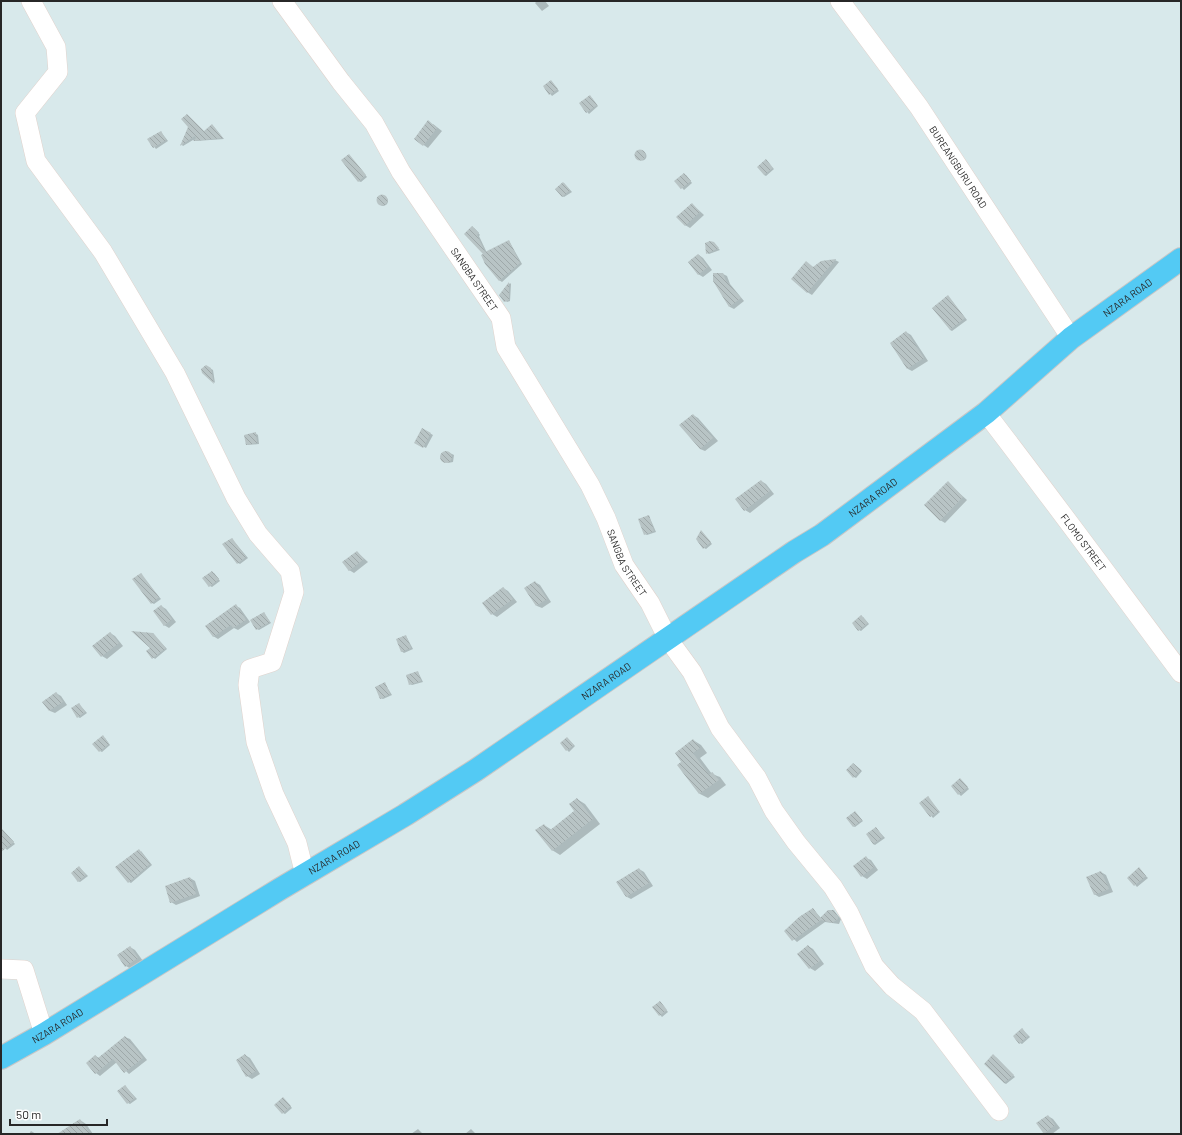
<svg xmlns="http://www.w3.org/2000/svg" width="1182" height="1135" font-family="Barlow,sans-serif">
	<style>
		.shadow { fill: #0003 }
		.building { fill: url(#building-back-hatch) }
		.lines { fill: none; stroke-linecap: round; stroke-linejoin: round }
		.minor-casing { stroke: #e1d3cd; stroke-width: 20 }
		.major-casing { stroke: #c7c7c7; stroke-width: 24 }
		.minor { stroke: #fff; stroke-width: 19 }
		.major { stroke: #53caf4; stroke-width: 22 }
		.labels { text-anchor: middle; stroke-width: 3; stroke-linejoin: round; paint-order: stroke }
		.street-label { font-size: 10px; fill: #272727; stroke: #fff }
	</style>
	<defs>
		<pattern id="building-back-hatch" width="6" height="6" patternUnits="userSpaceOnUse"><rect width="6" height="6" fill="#b8c4c5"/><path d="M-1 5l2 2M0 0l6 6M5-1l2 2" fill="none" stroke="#9ea8a9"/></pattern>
	</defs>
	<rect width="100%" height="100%" fill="#d8e9eb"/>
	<path class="shadow" d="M537,1H545L549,6L542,11L535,3Z
		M551,81L559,91L552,96L544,86Z
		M592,98L598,106L589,114L580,104Z
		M187,115L204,132L214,127L224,139L196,141L193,140L183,146L182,145L189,127Z
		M433,124L442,131L428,148L415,139Z
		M161,132L168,141L156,149L148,139Z
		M637.5 156a4.5 4.5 0 1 1 9 0a4.5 4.5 0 1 1-9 0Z
		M349,155L367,177L361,182L358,181Z
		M766,161L774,169L766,176L764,175Z
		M686,175L692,183L684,190L676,181Z
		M564,183L572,192L564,197L562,196Z
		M378 201a5 5 0 1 1 10 0a5 5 0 1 1-10 0Z
		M692,204L704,215L690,228L685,225Z
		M474,228L480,235L479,236L487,253L509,241L522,264L502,282L499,280L484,254Z
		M713,243L720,250L709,254L707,253Z
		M699,255L703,258L712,270L703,277L698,274Z
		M835,260L839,262L812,295L807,292L821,262Z
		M723,274L727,276L730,284L744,301L734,309L730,307L714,281Z
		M510,283L511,284L510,301L507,302L500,295Z
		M948,296L967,320L952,331L950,330Z
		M906,332L911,335L928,361L912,371L908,369Z
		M206,366L213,370L215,383L203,372Z
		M693,415L698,418L718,441L705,451L700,449Z
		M422,429L433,435L426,448L415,442Z
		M255,433L258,435L259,444L247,445Z
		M448,452L454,455L453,462L448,463L442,458V454Z
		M761,481L766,484L774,494L750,513L745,510Z
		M948,483L967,500L945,523L940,520Z
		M649,516L656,532L647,535L645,534Z
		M701,531L712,544L706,549L704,548Z
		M232,539L248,558L240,564L238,563Z
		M357,552L368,562L354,573L349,570Z
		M214,573L220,581L212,587L210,586Z
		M141,575L161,599L154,604L152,603Z
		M535,582L540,585L551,602L542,608L537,606L526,589Z
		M503,588L508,591L517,602L497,617L492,614L484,603Z
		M161,606L166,609L176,622L169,628L164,625Z
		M236,606L240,608L250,622L238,630L234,628L218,639L213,636Z
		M264,613L271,623L259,630L257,629Z
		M863,617L869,624L861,631L859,630Z
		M110,633L115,636L123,646L107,659L102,656L94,646Z
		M153,634L167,649L155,659L147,651L152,648Z
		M406,636L413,649L404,653L401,651Z
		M418,672L423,682L412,685L410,684Z
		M385,684L392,695L383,699L380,698Z
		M56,693L61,696L67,705L55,713L50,711L44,702Z
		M79,704L87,713L80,718L78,717Z
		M105,738L110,745L102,752L100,751Z
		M567,738L575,746L569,752L567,750Z
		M693,740L701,745L707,753L700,758L712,774L720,777L726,785L708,798L700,794L678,765L683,762Z
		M854,764L862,771L856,778L854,777Z
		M962,781L969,789L961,796L952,787Z
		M928,798L940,812L933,818L921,803Z
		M577,799L585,804L600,824L560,855L552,850L544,825L552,830L575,811Z
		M855,812L863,821L855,827L853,826Z
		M1,828L15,844L7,850L1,843Z
		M876,828L885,838L875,845L873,844Z
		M141,851L152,865L131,883L129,882Z
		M866,858L871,860L878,870L867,879L862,876Z
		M79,867L88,876L80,882L78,881Z
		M639,869L644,872L653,886L631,899L627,897Z
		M1139,869L1148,878L1137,887L1129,878Z
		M1101,872L1106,875L1113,892L1099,897L1094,894Z
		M190,878L195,881L200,896L176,905L171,902Z
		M813,909L821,918L834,911L841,919L839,924L825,922L797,942L785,931Z
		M808,946L813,949L824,964L815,971L810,968L798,954Z
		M130,947L135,950L143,961L131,969L126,966Z
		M660,1002L668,1012L662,1017L653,1007Z
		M1022,1029L1030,1037L1022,1044L1020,1043Z
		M125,1037L130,1039L147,1060L129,1074L117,1062L100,1076L96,1073L87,1063L95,1056L99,1058Z
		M245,1055L250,1058L260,1074L252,1079L247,1076L237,1060Z
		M996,1057L1015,1077L1006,1084L1004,1083Z
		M125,1086L137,1099L130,1104L128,1103Z
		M284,1099L292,1108L285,1114L283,1113Z
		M1048,1116L1053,1119L1060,1128L1052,1134L1044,1133Z
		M80,1120L86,1124L93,1134H59Z
		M418,1129L423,1134H411Z
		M471,1129L476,1134H465Z
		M31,1131L36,1134H29Z"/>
	<path class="building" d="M551,80L558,89L549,95L543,86Z
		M590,95L597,105L586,113L579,103Z
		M187,114L204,131L212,124L223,138L193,141L196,138L195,136L180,146L188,127L181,119Z
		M428,120L437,128L423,146L414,139Z
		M161,131L166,140L153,148L147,139Z
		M634.5 155a5.5 5.5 0 1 1 11 0a5.5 5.5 0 1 1-11 0Z
		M349,154L366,175L358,182L341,160Z
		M766,159L773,168L764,175L757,167Z
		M684,173L691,181L681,189L674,181Z
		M563,182L570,190L562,197L555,189Z
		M376.5 200a5.5 5.5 0 1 1 11 0a5.5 5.5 0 1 1-11 0Z
		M692,203L700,212L685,226L676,217Z
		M472,226L479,233L477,235L485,252L509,240L520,263L499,281L485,264L481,255L483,254L464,234Z
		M710,241L714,242L719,248L706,254L705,243Z
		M698,254L708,267L698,275L688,262Z
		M836,259L807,293L791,279L806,261L813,267L821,261Z
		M713,273H723L726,281L741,298L729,307L713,281Z
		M509,282V300L504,302L499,295Z
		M948,295L965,318L950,330L932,308Z
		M906,331L924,358L907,369L890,343Z
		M206,365L211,368L214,384L202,373L201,369Z
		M693,414L713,438L700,449L679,425Z
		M422,428L431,433L423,448L414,443Z
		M256,432L257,443L246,445L244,435Z
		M440 457a6 6 0 1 1 12 0a6 6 0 1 1-12 0Z
		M761,480L770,491L744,511L735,499Z
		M948,481L963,497L940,521L924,505Z
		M649,515L654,531L644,535L638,519Z
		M701,530L711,542L703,549L696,539Z
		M232,538L246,557L237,564L222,544Z
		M357,551L364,559L349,571L342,562Z
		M212,571L219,579L209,587L202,578Z
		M141,573L159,597L151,604L132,579Z
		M535,581L547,599L536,606L524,588Z
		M503,587L513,599L491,615L482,603Z
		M236,604L246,620L233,628L231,625L213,637L205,626Z
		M161,605L172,619L164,626L153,611Z
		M264,612L270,622L256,630L250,620Z
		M861,615L868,623L858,631L852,623Z
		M131,631L153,633L166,648L152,659L146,651L150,648Z
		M110,632L119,643L101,657L92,646Z
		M406,635L411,648L401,652L396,639Z
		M418,671L421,681L409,685L406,675Z
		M385,682L390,694L380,699L375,687Z
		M56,692L63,702L49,711L42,702Z
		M79,703L85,712L77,718L71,708Z
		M103,735L109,744L99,752L92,744Z
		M567,737L574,745L566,751L560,743Z
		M693,739L700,748L693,753L709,775L712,772L719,780L699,794L677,765L681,762L675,753Z
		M853,763L861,770L853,778L846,770Z
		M960,778L968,787L958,795L951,786Z
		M928,796L939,811L930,817L919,803Z
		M577,798L593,819L552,851L535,830L544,824L549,831L574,811L569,804Z
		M855,811L862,820L853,827L846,818Z
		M876,827L883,837L873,844L866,834Z
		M1,828L14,842L1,852Z
		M139,849L150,864L128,883L115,867Z
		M866,856L874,867L861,877L853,866Z
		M79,866L86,875L78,882L71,873Z
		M1139,867L1146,876L1134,886L1127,878Z
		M639,868L649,883L626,897L616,882Z
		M1101,871L1109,889L1094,895L1086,877Z
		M190,877L196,894L170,903L165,886Z
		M813,908L820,918L828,910H834L838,917V919L832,923L821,920L792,941L784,931L799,917Z
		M808,945L820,961L809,969L797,954Z
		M130,946L138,958L125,967L117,955Z
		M660,1001L667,1010L659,1016L652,1007Z
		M1022,1028L1028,1036L1019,1044L1013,1036Z
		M125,1036L143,1058L124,1073L113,1059L95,1074L86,1063L95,1055L98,1058Z
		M245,1054L256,1071L246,1077L236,1060Z
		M993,1054L1014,1075L1004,1083L984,1064Z
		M125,1085L135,1098L127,1104L117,1091Z
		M283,1097L291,1106L282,1114L274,1105Z
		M1048,1115L1055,1125L1044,1134L1036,1123Z
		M80,1119L90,1134H57Z"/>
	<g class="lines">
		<g class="minor-casing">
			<g id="minor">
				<path d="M31,1L56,47L58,72L25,113L36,161L103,252L175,373L236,498L258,534L290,571L294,592L272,662L250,669L248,685L256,742L274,794L297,843L305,875"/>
				<path id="s1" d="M282,1L341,82L374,123L401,172L501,318L506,347L590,485L606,518L624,565L650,603L668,639L692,672L720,728L757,778L774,811L796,842L833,887L849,913L874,966L892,986L923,1011L999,1111"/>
				<path id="s2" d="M840,1L919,107L1071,338"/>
				<path id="s3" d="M986,413C1052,499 1116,586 1181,673"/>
				<path d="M1,969L24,970L44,1034"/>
			</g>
		</g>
		<g class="major-casing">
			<g id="major">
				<path id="s4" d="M1,1058L44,1034L280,889L405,815L476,770L794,552L822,535L986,413L1071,338L1181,259"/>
			</g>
		</g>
		<use href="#minor" class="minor"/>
		<use href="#major" class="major"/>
	</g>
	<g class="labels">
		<g class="street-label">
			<text dy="4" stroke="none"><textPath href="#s2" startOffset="204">BUREANGBURU ROAD</textPath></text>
			<text dy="4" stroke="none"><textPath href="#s1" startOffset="339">SANGBA STREET</textPath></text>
			<text dy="4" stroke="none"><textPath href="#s4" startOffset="1361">NZARA ROAD</textPath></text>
			<text dy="4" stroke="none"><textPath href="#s4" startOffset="1037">NZARA ROAD</textPath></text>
			<text dy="4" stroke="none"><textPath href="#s3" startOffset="162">FLOMO STREET</textPath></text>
			<text dy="4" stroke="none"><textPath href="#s1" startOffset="663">SANGBA STREET</textPath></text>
			<text dy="4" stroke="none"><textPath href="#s4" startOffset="713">NZARA ROAD</textPath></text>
			<text dy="4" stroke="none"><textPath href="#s4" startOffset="389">NZARA ROAD</textPath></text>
			<text dy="4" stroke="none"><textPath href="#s4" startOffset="65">NZARA ROAD</textPath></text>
		</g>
	</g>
	<rect width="1182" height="1135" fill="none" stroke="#272727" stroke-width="4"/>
	<path d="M10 1119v6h97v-6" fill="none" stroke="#272727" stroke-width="2"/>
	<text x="16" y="1119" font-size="12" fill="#272727" stroke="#ffffff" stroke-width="3" paint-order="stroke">50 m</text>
</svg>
